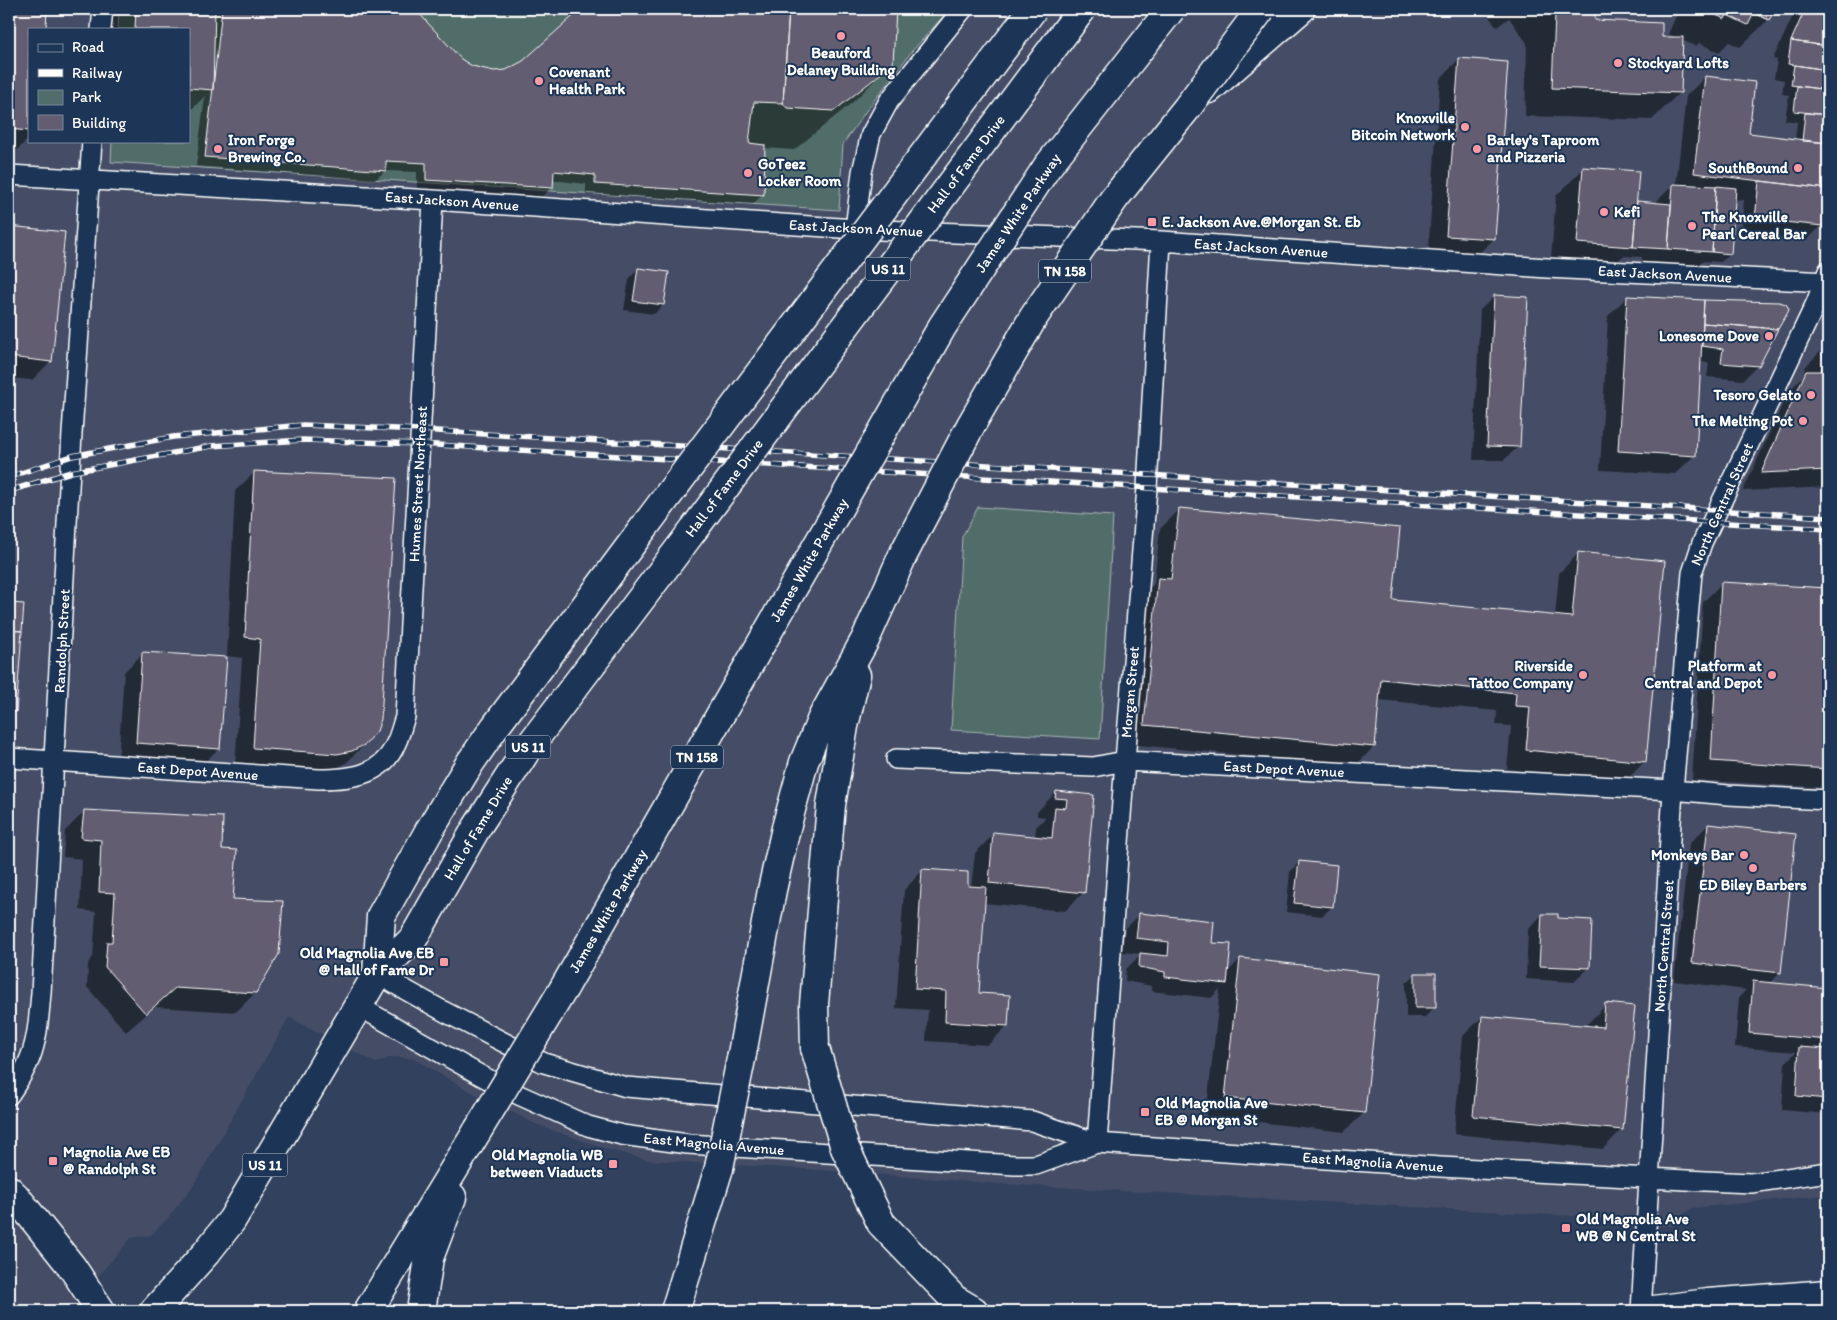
<svg xmlns="http://www.w3.org/2000/svg" width="1837" height="1320" font-family="Itim,sans-serif">
	<style>
		.built { fill: #444d66; fill-rule: evenodd }
		.green { fill: #516d6b; stroke: #a8b6b5 }
		.shadow { fill: #0007 }
		.building { fill: #625d70; stroke: #fff }
		.lines { fill: none; stroke-linecap: round; stroke-linejoin: round }
		.street-casing { stroke: #fff; stroke-width: 22 }
		.primary-casing { stroke: #fff; stroke-width: 31 }
		.highway-casing { stroke: #fff; stroke-width: 31 }
		.street { stroke: #1d3557; stroke-width: 19 }
		.primary { stroke: #1d3557; stroke-width: 28 }
		.highway { stroke: #1d3557; stroke-width: 28 }
		.rail-casing { stroke: #fff; stroke-width: 5.5 }
		.rail { stroke: #1d3557; stroke-width: 4; stroke-dasharray: 11; stroke-linecap: butt }
		.primary-bridge-casing { stroke: #fff; stroke-width: 31; stroke-linecap: butt }
		.highway-bridge-casing { stroke: #fff; stroke-width: 31; stroke-linecap: butt }
		.primary-bridge { stroke: #1d3557; stroke-width: 28 }
		.highway-bridge { stroke: #1d3557; stroke-width: 28 }
		.poi-dot { fill: #ff9aa2; stroke: #1d3557; stroke-width: 2 }
		.labels { text-anchor: middle; stroke-width: 4; stroke-linejoin: round; paint-order: stroke }
		.shield { fill: #1d3557; stroke: #bbc2cd; stroke-width: 1 }
		.shield-label { font-size: 14px; font-weight: bold; fill: #fff }
		.poi-label { font-size: 15px; font-weight: bold; fill: #fff; stroke: #1d3557; text-anchor: start }
		.street-label { font-size: 15px; fill: #fff; stroke: #1d3557 }
	</style>
	<rect width="100%" height="100%" fill="#32415e"/>
	<filter id="ink" filterUnits="userSpaceOnUse"><feTurbulence type="fractalNoise" baseFrequency=".02" numOctaves="2"/><feDisplacementMap in="SourceGraphic" scale="10" xChannelSelector="R" yChannelSelector="G"/><feConvolveMatrix kernelMatrix="1 2 1 2 8 2 1 2 1" color-interpolation-filters="sRGB"/></filter>
	<g filter="url(#ink)">
		<path class="built" d="M9,9H1828V1195L1692,1208L1679,1217L1674,1226L1620,1224L1609,1218L1001,1184L821,1170L649,1160L606,1149L538,1125L462,1087L414,1059L399,1057L389,1058L376,1063L289,1017L195,1183L168,1218L151,1235L131,1238L68,1311H9ZM29,29H189V141H29Z"/>
		<path class="green" d="M119,9H950L912,51L866,111L843,144L839,210L111,162L112,141H189V29H118Z
			M978,507L1113,516L1100,739L951,730L962,537Z"/>
		<path class="shadow" d="M9,9H46L45,29H29V138L17,150L9,149Z
			M110,9H414L460,60L471,67L482,71H506L523,62L583,9H895L892,63L853,102L794,150L764,148L762,195L753,204L586,193V184L552,180V187L542,197L417,189V172L385,171L375,180L196,166L205,96L189,112V29H109Z
			M1483,9H1594V22L1661,38H1678L1668,34L1679,9H1773L1768,20L1740,47L1729,42L1719,52L1699,43L1696,46L1681,40L1680,92L1652,120L1525,116L1527,43L1509,18L1497,27Z
			M1796,9H1828V211L1822,225L1807,240L1741,233L1744,200L1734,199L1730,253L1721,262L1702,261L1683,280L1641,276L1642,257L1623,256L1604,274L1550,270L1556,196L1584,168L1635,202L1654,204L1673,185H1676L1686,96L1705,77L1748,135L1795,140L1797,122L1785,120L1789,95L1782,94L1784,80L1774,78L1777,60L1773,59Z
			M1459,59L1494,239L1474,258L1428,254L1440,79Z
			M9,227L63,233L51,361L32,380L9,378Z
			M638,269L663,305L654,314L624,310L629,279Z
			M1495,296L1519,446L1504,460H1473L1480,310Z
			M1627,297L1704,301L1758,365L1743,380L1707,377L1709,363L1700,362L1695,455L1675,474L1600,470L1608,316Z
			M1828,344V487L1743,491L1788,392L1803,376L1805,367Z
			M255,472L366,743L346,763L332,770L235,767L242,658L227,656L235,491Z
			M1179,510L1392,601L1555,617L1559,573L1578,554L1645,761L1626,781L1507,769L1511,726L1496,725L1497,711L1378,700L1374,747L1355,766L1126,744L1139,599L1154,584L1160,529Z
			M1722,583L1828,589V788L1692,780L1703,602Z
			M9,604L22,605L15,711L9,717Z
			M143,653L219,748L200,767L118,762L124,672Z
			M1056,792L1093,796L1084,892L1065,911L983,903L978,995L1007,1026L988,1045L926,1041L928,1010L896,1008L904,890L923,870L966,887L971,888L975,853L994,834L1035,838L1036,827L1046,817L1037,816V812Z
			M84,812L220,850L255,993L236,1012L155,1007L126,1032L87,987L88,963L93,957L96,912L80,910L82,859L63,857L65,831Z
			M1708,825L1780,973L1769,984L1828,989V1114L1782,1110L1785,1063L1796,1052L1735,1047L1739,997L1746,990L1674,981L1689,844Z
			M1299,862L1332,907L1322,916L1286,912L1290,872Z
			M1139,915L1211,944L1227,973L1240,959L1378,975L1364,1113L1344,1132L1206,1116L1220,989L1211,998L1151,991V986L1125,981L1126,969L1141,954L1122,952L1125,929Z
			M1542,915L1589,968L1574,982L1526,979L1528,929Z
			M1416,974L1435,1007L1425,1017H1406V983Z
			M1606,1005L1622,1129L1603,1149L1454,1134L1463,1036L1482,1017L1586,1027L1587,1024Z"/>
		<path class="building" d="M9,9H47L46,29H29V131L9,129Z
			M136,9H215L213,90L189,88V29H135Z
			M222,9H415L461,59L472,66L494,71L506,70L523,61L581,9H789L783,103L754,102L749,143L765,145L764,195L595,184V175L554,171L553,188L426,180V163L386,161V171L205,157Z
			M789,9H896L893,64L834,111L787,108L783,103Z
			M1550,9H1595V20L1662,23V37H1683L1681,93L1552,88L1555,14Z
			M1702,9H1775L1769,20L1754,13L1748,25L1727,15L1725,19Z
			M1805,9H1828V46L1791,41Z
			M1791,41L1828,46V70L1788,64Z
			M1459,58L1508,62L1495,239L1446,236Z
			M1794,65L1828,70V90L1791,85Z
			M1705,76L1755,82L1749,133L1828,143V189L1694,173Z
			M1797,86L1828,90V115L1794,111Z
			M1805,113L1828,115V143L1802,141Z
			M1583,167L1639,171L1633,247L1577,243Z
			M1759,181L1828,189V214L1823,226L1755,219Z
			M1673,184L1716,186L1712,252L1668,249Z
			M1716,186L1736,188L1731,254L1712,252Z
			M1637,201L1671,204L1668,249L1633,247Z
			M9,226L65,232L52,362L9,357Z
			M638,268L669,272L664,305L633,301Z
			M1494,295L1528,297L1520,447L1487,446Z
			M1627,296L1704,300L1696,456L1618,451Z
			M1704,300L1779,302L1786,304L1789,309L1788,312L1778,329L1703,323Z
			M1703,323L1778,329L1759,366L1721,363L1723,349L1702,346Z
			M1828,341V371H1821L1824,361L1822,351Z
			M1806,371H1828V470L1761,473Z
			M254,471L396,478L381,719L377,731L366,744L352,751L337,754L253,748L260,639L245,637Z
			M1179,508L1400,528L1393,600L1572,617L1578,552L1665,561L1646,762L1526,750L1530,707L1515,706L1516,693L1381,679L1375,747L1144,725L1158,578L1171,579Z
			M1721,582L1828,588V769L1711,761Z
			M9,603L24,604L22,631L9,630Z
			M9,630L22,631L16,712L9,711Z
			M142,652L227,657L220,749L136,743Z
			M1056,791L1094,795L1085,893L989,883L993,832L1052,838L1055,807L1066,808L1067,799L1055,798Z
			M84,810L223,817L222,849L237,850L233,899L283,901L279,954L256,993L175,988L146,1014L105,967L107,942H112L115,893L99,892L101,840L81,838Z
			M1708,824L1796,834L1781,973L1692,963Z
			M1299,861L1337,865L1333,907L1294,903Z
			M922,869L968,872V886L986,887L979,993L1010,995L1008,1026L945,1022L946,991L915,989Z
			M1139,913L1214,921L1212,943L1231,944L1227,984L1165,977V972L1139,967L1140,953L1168,956L1169,942L1136,938Z
			M1542,914H1558V918L1592,920L1590,968L1539,966Z
			M1240,958L1380,974L1365,1113L1225,1098Z
			M1415,973H1436V1008H1415Z
			M1753,981L1828,988V1040L1749,1033Z
			M1605,1003L1635,1006L1623,1130L1473,1116L1482,1016L1603,1027Z
			M1799,1047L1828,1049V1099L1796,1096Z"/>
		<g class="lines">
			<g class="street-casing">
				<path id="street" d="M101,29L103,9
					M9,175L433,200L855,229L1161,241L1547,268L1828,282
					M855,229L862,172L871,134L889,101L963,9
					M9,758L319,779C350,779 383,776 396,743C400,735 402,725 405,717L433,200
					M896,759L1093,767L1125,761L1673,790L1728,795L1828,800
					M377,974L445,1012L544,1063L626,1087L1032,1121L1097,1143L1440,1167L1705,1181L1751,1183L1828,1172
					M358,1006L480,1075L519,1095L588,1126L622,1135L688,1144L1015,1165H1036L1097,1143
					M9,1095C17,1083 25,1072 30,1058C38,1038 39,1014 41,993L72,433L92,141
					M1097,1143L1125,761L1147,488L1161,241
					M1641,1311L1673,790L1692,573L1702,543L1816,303L1828,271"/>
			</g>
			<g class="primary-casing">
				<path id="primary" d="M377,974L381,916L429,831L470,763L495,727L648,522
					M9,1190L16,1197L72,1267L101,1311
					M154,1311L206,1253L232,1220L377,974L413,939L477,827L528,748L694,529"/>
			</g>
			<g class="highway-casing">
				<path id="highway" d="M1209,89L1301,9
					M564,988L829,525
					M815,1048L814,1004L831,805L844,726L856,675
					M742,1054L772,890L786,828L804,762L822,718L865,640L903,555
					M881,1223L954,1299L974,1311
					M368,1311L478,1130
					M421,1311L429,1258L452,1197
					M675,1311L719,1168
					M1646,1311L1708,1303L1828,1294"/>
			</g>
			<use href="#street" class="street"/>
			<use href="#primary" class="primary"/>
			<use href="#highway" class="highway"/>
			<g class="rail-casing">
				<path id="rail" d="M9,477L72,456L173,437L303,425L421,430L1828,517
					M9,491L71,472L211,446L303,440L420,444L1828,529"/>
			</g>
			<use href="#rail" class="rail"/>
			<g class="primary-bridge-casing">
				<path id="primary-bridge" d="M648,522L1033,9
					M694,529L1082,9"/>
			</g>
			<g class="highway-bridge-casing">
				<path id="highway-bridge" d="M829,525L942,327L1047,167L1171,9
					M903,555L971,425L1033,318L1114,199L1187,108L1261,9
					M815,1048L845,1148L881,1223
					M478,1130L564,988
					M719,1168L742,1054"/>
			</g>
			<use href="#primary-bridge" class="primary-bridge"/>
			<use href="#highway-bridge" class="highway-bridge"/>
		</g>
	</g>
	<g class="poi-dot">
		<circle cx="841" cy="36" r="5"/>
		<circle cx="1618" cy="63" r="5"/>
		<circle cx="539" cy="81" r="5"/>
		<circle cx="1465" cy="127" r="5"/>
		<circle cx="218" cy="149" r="5"/>
		<circle cx="1477" cy="149" r="5"/>
		<circle cx="1798" cy="168" r="5"/>
		<circle cx="748" cy="173" r="5"/>
		<circle cx="1604" cy="212" r="5"/>
		<rect x="1147" y="217" width="10" height="10" rx="2.5"/>
		<circle cx="1692" cy="226" r="5"/>
		<circle cx="1769" cy="336" r="5"/>
		<circle cx="1811" cy="395" r="5"/>
		<circle cx="1803" cy="421" r="5"/>
		<circle cx="1583" cy="675" r="5"/>
		<circle cx="1772" cy="675" r="5"/>
		<circle cx="1744" cy="855" r="5"/>
		<circle cx="1753" cy="868" r="5"/>
		<rect x="439" y="957" width="10" height="10" rx="2.5"/>
		<rect x="1140" y="1107" width="10" height="10" rx="2.5"/>
		<rect x="48" y="1156" width="10" height="10" rx="2.5"/>
		<rect x="608" y="1159" width="10" height="10" rx="2.5"/>
		<rect x="1561" y="1223" width="10" height="10" rx="2.5"/>
	</g>
	<g class="labels">
		<g class="shield">
			<rect x="865.5" y="257.5" width="45" height="23" rx="4"/>
			<rect x="1039" y="259.5" width="52" height="23" rx="4"/>
			<rect x="505.5" y="735.5" width="45" height="23" rx="4"/>
			<rect x="671" y="745.5" width="52" height="23" rx="4"/>
			<rect x="242.5" y="1153.5" width="45" height="23" rx="4"/>
		</g>
		<g class="shield-label">
			<text x="888" y="274">US 11</text>
			<text x="1065" y="276">TN 158</text>
			<text x="528" y="752">US 11</text>
			<text x="697" y="762">TN 158</text>
			<text x="265" y="1170">US 11</text>
		</g>
		<g class="poi-label">
			<text x="841" y="58" text-anchor="middle">Beauford<tspan x="841" dy="17">Delaney Building</tspan></text>
			<text x="1628" y="68">Stockyard Lofts</text>
			<text x="549" y="77">Covenant<tspan x="549" dy="17">Health Park</tspan></text>
			<text x="1455" y="123" text-anchor="end">Knoxville<tspan x="1455" dy="17">Bitcoin Network</tspan></text>
			<text x="228" y="145">Iron Forge<tspan x="228" dy="17">Brewing Co.</tspan></text>
			<text x="1487" y="145">Barley's Taproom<tspan x="1487" dy="17">and Pizzeria</tspan></text>
			<text x="758" y="169">GoTeez<tspan x="758" dy="17">Locker Room</tspan></text>
			<text x="1788" y="173" text-anchor="end">SouthBound</text>
			<text x="1614" y="217">Kefi</text>
			<text x="1702" y="222">The Knoxville<tspan x="1702" dy="17">Pearl Cereal Bar</tspan></text>
			<text x="1162" y="227">E. Jackson Ave.@Morgan St. Eb</text>
			<text x="1759" y="341" text-anchor="end">Lonesome Dove</text>
			<text x="1801" y="400" text-anchor="end">Tesoro Gelato</text>
			<text x="1793" y="426" text-anchor="end">The Melting Pot</text>
			<text x="1573" y="671" text-anchor="end">Riverside<tspan x="1573" dy="17">Tattoo Company</tspan></text>
			<text x="1762" y="671" text-anchor="end">Platform at<tspan x="1762" dy="17">Central and Depot</tspan></text>
			<text x="1734" y="860" text-anchor="end">Monkeys Bar</text>
			<text x="1753" y="890" text-anchor="middle">ED Biley Barbers</text>
			<text x="434" y="958" text-anchor="end">Old Magnolia Ave EB<tspan x="434" dy="17">@ Hall of Fame Dr</tspan></text>
			<text x="1155" y="1108">Old Magnolia Ave<tspan x="1155" dy="17">EB @ Morgan St</tspan></text>
			<text x="63" y="1157">Magnolia Ave EB<tspan x="63" dy="17">@ Randolph St</tspan></text>
			<text x="603" y="1160" text-anchor="end">Old Magnolia WB<tspan x="603" dy="17">between Viaducts</tspan></text>
			<text x="1576" y="1224">Old Magnolia Ave<tspan x="1576" dy="17">WB @ N Central St</tspan></text>
		</g>
		<g class="street-label">
			<text transform="translate(966 164) rotate(-53)" y="5">Hall of Fame Drive</text>
			<text transform="translate(452 201) rotate(4)" y="5">East Jackson Avenue</text>
			<text transform="translate(1018 213) rotate(-56)" y="5">James White Parkway</text>
			<text transform="translate(856 228) rotate(3)" y="5">East Jackson Avenue</text>
			<text transform="translate(1261 248) rotate(4)" y="5">East Jackson Avenue</text>
			<text transform="translate(1665 274) rotate(3)" y="5">East Jackson Avenue</text>
			<text transform="translate(418 484) rotate(-87)" y="5">Humes Street Northeast</text>
			<text transform="translate(724 488) rotate(-53)" y="5">Hall of Fame Drive</text>
			<text transform="translate(1722 504) rotate(-66)" y="5">North Central Street</text>
			<text transform="translate(809 560) rotate(-60)" y="5">James White Parkway</text>
			<text transform="translate(62 641) rotate(-87)" y="5">Randolph Street</text>
			<text transform="translate(1130 692) rotate(-85)" y="5">Morgan Street</text>
			<text transform="translate(1284 769) rotate(3)" y="5">East Depot Avenue</text>
			<text transform="translate(198 771) rotate(4)" y="5">East Depot Avenue</text>
			<text transform="translate(478 828) rotate(-59)" y="5">Hall of Fame Drive</text>
			<text transform="translate(608 911) rotate(-60)" y="5">James White Parkway</text>
			<text transform="translate(1664 946) rotate(-86)" y="5">North Central Street</text>
			<text transform="translate(714 1144) rotate(5)" y="5">East Magnolia Avenue</text>
			<text transform="translate(1373 1162) rotate(4)" y="5">East Magnolia Avenue</text>
		</g>
	</g>
	<rect width="1837" height="1320" fill="none" stroke="#1d3557" stroke-width="30"/>
	<rect x="15" y="15" width="1807" height="1290" fill="none" stroke="#fff" stroke-width="2" filter="url(#ink)"/>
	<rect x="28" y="28" width="162" height="115" fill="#1d3557" stroke="#77869a"/>
	<rect x="38" y="44" width="25" height="8" fill="#1d3557" stroke="#77869a"/>
	<text x="72" y="52" font-size="15" fill="#ffffff">Road</text>
	<rect x="38" y="69" width="25" height="8" fill="#ffffff" stroke="#77869a"/>
	<text x="72" y="78" font-size="15" fill="#ffffff">Railway</text>
	<rect x="38" y="90" width="25" height="15" fill="#516d6b" stroke="#77869a"/>
	<text x="72" y="102" font-size="15" fill="#ffffff">Park</text>
	<rect x="38" y="115" width="25" height="15" fill="#625d70" stroke="#77869a"/>
	<text x="72" y="128" font-size="15" fill="#ffffff">Building</text>
</svg>
